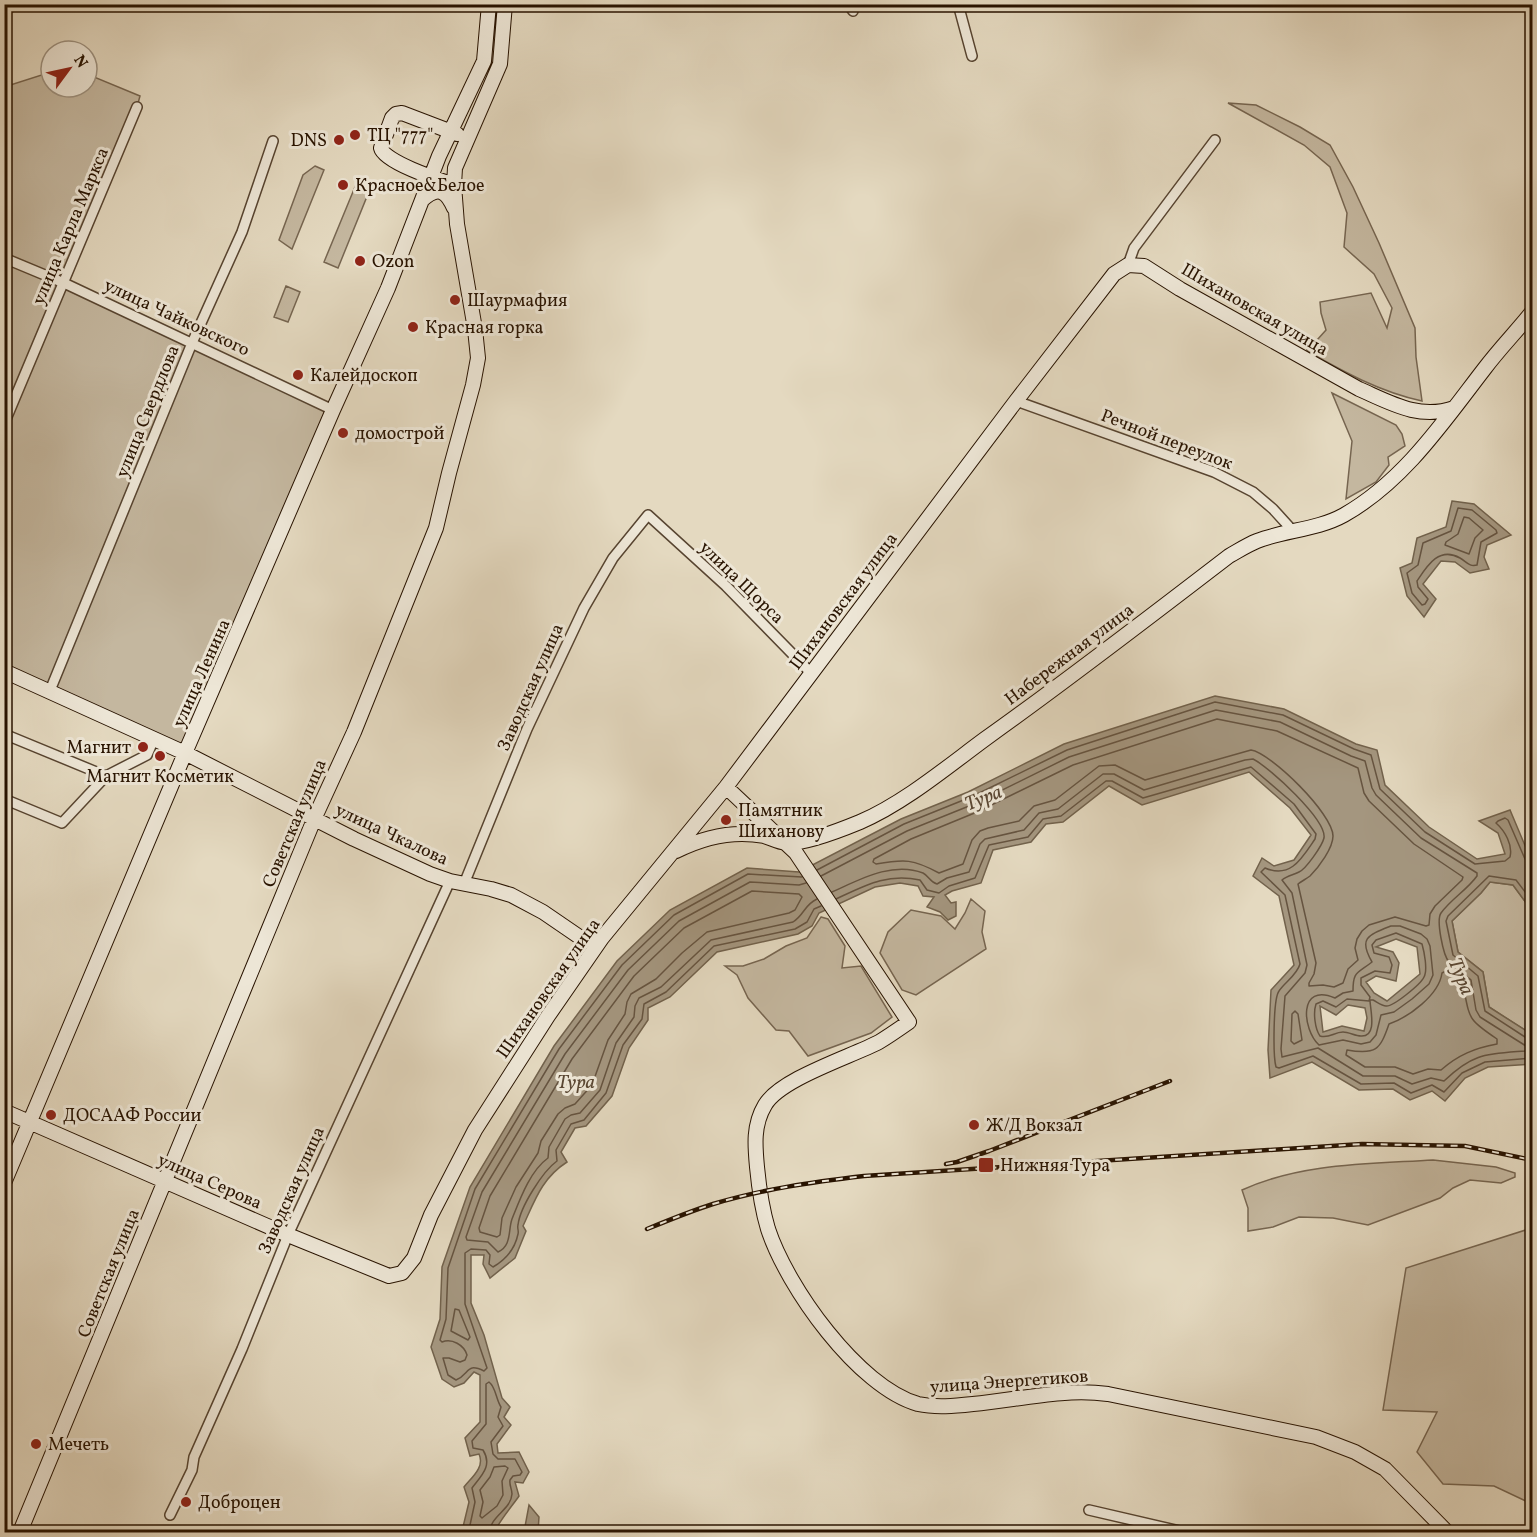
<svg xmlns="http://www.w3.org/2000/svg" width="1537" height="1537" font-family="Vollkorn,serif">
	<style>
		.green { fill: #c4b79f; stroke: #766550; stroke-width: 1.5 }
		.water { fill: #a4967f; stroke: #72624c; stroke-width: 1.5; fill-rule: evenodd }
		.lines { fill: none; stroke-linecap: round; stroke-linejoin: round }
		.shore { stroke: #665440; stroke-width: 1.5 }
		.street-casing { stroke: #574430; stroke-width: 12 }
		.secondary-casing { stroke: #281300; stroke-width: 16 }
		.street { stroke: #ede6d6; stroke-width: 9 }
		.secondary { stroke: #ede6d6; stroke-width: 14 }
		.rail-casing { stroke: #281300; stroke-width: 4.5 }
		.rail { stroke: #ede6d6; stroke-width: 2; stroke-dasharray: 7; stroke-linecap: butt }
		.poi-dot { fill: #8f2418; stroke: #ede6d6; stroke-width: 2 }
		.labels { text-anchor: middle; stroke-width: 6; stroke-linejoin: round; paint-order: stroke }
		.poi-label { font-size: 18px; fill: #281300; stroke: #ede6d6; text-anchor: start }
		.street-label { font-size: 18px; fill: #281300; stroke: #ede6d6 }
		.water-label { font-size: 20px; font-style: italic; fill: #5a4733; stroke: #ede6d6 }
	</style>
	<rect width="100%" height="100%" fill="#e4d9c0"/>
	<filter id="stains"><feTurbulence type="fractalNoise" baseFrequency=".00333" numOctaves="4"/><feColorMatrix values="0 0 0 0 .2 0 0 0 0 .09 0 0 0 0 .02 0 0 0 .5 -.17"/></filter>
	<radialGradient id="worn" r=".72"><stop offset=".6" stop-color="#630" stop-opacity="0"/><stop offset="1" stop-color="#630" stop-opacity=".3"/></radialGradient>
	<path class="green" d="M51,72V87H87V74L140,96L137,107L64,283L333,410L185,753L5,671L4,87Z
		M1228,103L1256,105L1300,127L1330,145L1353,187L1379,243L1415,328L1416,357L1422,401C1380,392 1344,372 1307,351L1306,335L1317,340L1326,330L1321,313L1320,302L1371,293L1387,328L1392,308L1374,274L1344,247L1347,213L1330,167L1304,145Z
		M315,166L324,170L292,249L279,240L303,175Z
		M357,182L370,189L338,268L324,262Z
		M286,286L300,292L288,322L274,317Z
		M1332,393L1396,425L1402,434L1405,446L1388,457L1389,465L1376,482L1346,499L1352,441Z
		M1490,882L1513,885L1532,911V1031L1528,1032L1489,1007L1483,972L1458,952L1452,921L1481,893Z
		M971,899L985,911L982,932L986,949L916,995L902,990L880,953L888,932L911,910L941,916L955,929L965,913Z
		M821,917L828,919L845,946L842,968L861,966L892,1017L871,1033L808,1056L789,1031L776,1030L748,998L737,975L725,966H743L764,959L786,946L807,938Z
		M1433,1160L1496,1167L1515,1173V1177L1501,1183L1470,1180L1453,1188L1440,1198L1368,1225L1333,1218L1299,1217L1273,1227L1248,1231V1208L1242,1190C1301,1163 1368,1164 1433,1160Z
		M1532,1228V1504L1494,1486L1443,1484L1417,1452L1437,1412L1383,1410L1406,1268Z"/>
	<path class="water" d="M1452,501L1474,504L1511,535L1487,545L1484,557L1489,569L1470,573L1455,562L1441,561L1423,584L1436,599L1424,617L1407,596L1400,568L1412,563L1417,538L1446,527Z
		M1215,696L1284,709L1356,744L1377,750L1385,785L1429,827L1477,859L1505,854L1498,833L1479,821L1510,810L1532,862V911L1513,885L1490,882L1481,893L1452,921L1458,952L1483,972L1489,1007L1528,1032L1532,1031V1064L1488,1067L1465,1078L1445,1101L1432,1091L1410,1100L1393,1089L1359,1090L1312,1062L1270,1078L1268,1050L1271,990L1294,965L1279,896L1253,876L1262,858L1274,866L1294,860L1311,835L1290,808L1249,772L1142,805L1109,786L1063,822L1046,824L1031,842L993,850L981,883L952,891L945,895L951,903L956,902V916L948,920L940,912L927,907L934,897L923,896L918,886L900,883L875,887L819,913L812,926L798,934L717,952L670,997L648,1008V1020L629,1048L612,1096L586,1126L575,1128L561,1152L567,1162C542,1178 535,1200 523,1226L526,1231L515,1258L490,1278L483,1264L484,1255H471V1303L484,1335L502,1398L510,1407L504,1417L511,1425L497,1444L498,1453L519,1452L529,1472L523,1483L515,1482L519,1496C513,1505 496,1525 495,1532H467L463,1527L469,1502L464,1487C472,1477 485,1467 479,1454L470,1456L465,1438L480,1422V1375L474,1372L464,1383L454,1387L442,1379L431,1347L440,1319L442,1267L470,1187L554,1046L617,961L670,910L747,868L799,872L901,819L968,792L1064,744ZM1396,939L1417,947L1420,974L1387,1001L1374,993L1366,982L1376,976L1396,981L1399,963L1393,952L1376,947ZM1348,1005L1365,1008L1367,1018L1364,1031L1342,1026L1323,1032L1320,1006L1336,1015Z
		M529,1505L539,1517L538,1532H524Z"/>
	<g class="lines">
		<path class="shore" d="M1458,508L1472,510L1496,530L1497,533L1481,542L1477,565C1469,567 1467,562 1460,558C1439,546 1427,566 1417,581L1418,587L1428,599L1425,604L1422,605L1412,593L1407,573L1418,565L1423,543L1451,531Z
			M1464,517L1469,518L1483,530L1475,538L1469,554L1445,545L1446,542L1458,534Z
			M1217,719L1277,731L1358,768L1364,793L1369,801L1414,844L1463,877L1462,880L1435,906L1430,914L1429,925L1426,926L1395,917L1369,925L1362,931L1357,939L1355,948L1358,960L1348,969L1343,983L1334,987L1323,985L1309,986V983L1314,974L1316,963L1298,884C1302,881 1306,879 1310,876C1319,867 1333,848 1333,836C1333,814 1271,753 1251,750L1145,780L1115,765L1099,766L1055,800L1034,806L1019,821L988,828L980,831L972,840L963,864L939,873C913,859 905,859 876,864L873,862L874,859L911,839L977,812L1073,765Z
			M817,870L904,824L971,797L1067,750L1215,702L1283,715L1354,749L1371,755L1380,789L1425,832L1475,864L1505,861L1510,857C1513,845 1505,831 1496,823L1498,821L1505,818L1508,820L1525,859L1532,862
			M821,876L907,831L974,804L1069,757L1216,710L1280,722L1351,756L1365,761L1372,788L1376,795L1421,838L1477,873V876C1467,890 1451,899 1441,913C1436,920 1443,955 1449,962C1455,968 1464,974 1471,980L1476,1010L1480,1017L1526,1046L1527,1049L1525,1051C1486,1054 1473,1053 1444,1081L1431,1078L1412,1084L1395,1076H1363L1318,1048L1282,1057L1281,1049L1285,996L1305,973L1307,965L1292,893L1282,880C1287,876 1293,875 1299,872C1306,869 1322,846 1324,838C1327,820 1269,767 1253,759L1245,760L1144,790L1114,774H1103L1058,809L1039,813L1024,830L985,839L980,844L969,872L947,878L937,884C930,882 929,876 923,873C892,861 859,880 832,892
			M802,877L748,874L674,915L622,965L559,1049L475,1189L448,1268L446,1319L440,1340L442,1342C452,1338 464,1345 467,1355L465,1360L460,1362L449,1358H443L448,1375L456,1380C470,1374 466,1362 484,1371L487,1368L465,1304V1253L471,1249L486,1250L490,1255L489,1264L493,1267C505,1260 515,1249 518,1234C519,1231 517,1228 518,1225C520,1207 543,1171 557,1161L556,1150L571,1124L584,1120L606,1093L623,1045L642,1019L644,1004L666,992L714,946L795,929L807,922L814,909L821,906
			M806,883L799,885L750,882L679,921L628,970L565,1054L482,1192L466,1237L467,1240L488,1242L498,1252C512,1246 508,1230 512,1219C520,1199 530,1171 548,1158L549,1147L565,1119L571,1115L580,1113L600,1090L616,1043L634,1017L635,1006L639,998L661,987L711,940L793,922C805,914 804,905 817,899
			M752,891L799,894L802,897L795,910L789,913L707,932L682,953L656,979L631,994L627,1002L625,1014L608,1040L592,1085L575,1104L565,1108L558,1114L541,1141L538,1153L516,1187L502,1218L500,1235L497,1237L480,1232L479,1228L490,1196L572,1059L634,976L684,928Z
			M836,899C866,885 887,873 920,880L927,890L939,893L949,886L975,878L989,845L1028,837L1043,819L1061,816L1106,781H1112L1143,798L1251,767L1294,804L1316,834L1315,839C1302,858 1291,879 1265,868L1261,872L1285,895L1300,964C1297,975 1285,982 1279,991C1273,999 1273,1056 1276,1067L1279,1068L1313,1056L1361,1084L1394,1083L1411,1093L1432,1085L1444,1092L1462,1073L1485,1062L1532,1058
			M1532,901L1516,880L1489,876L1448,916L1446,921L1453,955L1478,976L1485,1011L1525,1037L1532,1038
			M1391,926H1400L1421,934L1427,939L1430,946L1433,975L1429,984L1412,999L1394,1012L1381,1015L1376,1035L1370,1042L1361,1044L1343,1040L1319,1045C1302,1029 1298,982 1335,998L1343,993L1353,991C1353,971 1357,974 1372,962C1358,938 1368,935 1391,926Z
			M1396,933L1422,944C1424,951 1428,970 1424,977C1421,984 1393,1007 1386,1006C1382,1006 1377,1002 1373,1000H1370C1370,1009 1378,1037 1361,1036C1355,1036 1349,1032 1343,1032C1334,1032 1329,1039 1320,1036C1315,1029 1313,1013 1316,1004L1323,1001L1336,1007L1347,999L1369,1001L1370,997L1361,985V978L1375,971L1390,973L1392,965L1389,957L1374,953L1372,945L1376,940Z
			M1446,971L1463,985C1470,1019 1467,1019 1497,1039V1044C1475,1048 1458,1055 1441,1070L1428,1069L1413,1074L1395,1067H1365L1346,1055L1347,1050C1376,1055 1380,1050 1389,1024C1409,1017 1439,995 1442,973Z
			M1295,1011L1298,1014L1302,1040L1294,1044L1291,1041L1292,1014Z
			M455,1309L459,1310L470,1337L468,1340L451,1331Z
			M494,1467L505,1466L508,1468L502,1481L503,1495L497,1506L482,1518L480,1516L483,1502L480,1490L490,1477Z
			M472,1532L470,1525L475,1502L472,1488C481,1476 493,1466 483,1450L473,1448L472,1441L486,1424V1384L489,1382C496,1387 496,1400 501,1407L498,1417L503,1426L491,1442L493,1454L498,1459H515L522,1472L520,1475L513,1476L510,1480C509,1485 512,1489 512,1494C511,1510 490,1516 490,1532"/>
		<g class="street-casing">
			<path id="street" d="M848,4L853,11
				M958,4L972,56
				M4,258L64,283L333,410
				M1128,265L1134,248L1215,140
				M1016,401L1214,472L1253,492L1273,509L1293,531
				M4,424L137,107
				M49,693L192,343L242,232L273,141
				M4,734L106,776
				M4,799L62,823L106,776L147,755L154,739
				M464,884L527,729L584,608L613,558L648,515L726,586L812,674
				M1089,1510L1184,1532
				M170,1515L192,1470L194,1457L242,1349L288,1235L450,881"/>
		</g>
		<g class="secondary-casing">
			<path id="secondary" d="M4,7L13,4
				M454,185C439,180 384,162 381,148L392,118L396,114L402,113L457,134
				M422,200C438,186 446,190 454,208
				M4,671L185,753L354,839L430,874L450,881L491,889L511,895L543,912L581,938L593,941L602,938
				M726,787L796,853L909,1022C899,1029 889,1036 879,1042C850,1057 780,1079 765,1105C753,1125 755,1146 757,1167C759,1188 762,1209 768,1229C787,1287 858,1387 918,1404C936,1408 955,1406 973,1404C1018,1400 1062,1388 1108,1394L1316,1437L1355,1452L1385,1469L1447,1532
				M676,851C704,837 733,830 764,836C771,838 778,842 786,843C804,844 843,829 860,822C904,803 947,767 985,739C1068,680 1148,618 1229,556C1238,551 1247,545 1257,541C1285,530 1317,530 1344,515C1404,481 1444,421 1485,368C1500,348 1517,331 1532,312
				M4,1111L288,1235L389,1276L402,1273L414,1258L431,1215L475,1130L548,1016L602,938L726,787L1016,401L1114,274L1128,265L1144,266L1180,289L1359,389C1391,403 1419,420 1454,408
				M4,1183L185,753L333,410L388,288L439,156L484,61L489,4
				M20,1532L315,817L354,732L436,528L449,473L473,385L478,358L475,329L457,224L454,185L455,168L500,64L505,4"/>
		</g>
		<use href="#street" class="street"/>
		<use href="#secondary" class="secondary"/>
		<g class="rail-casing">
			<path id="rail" d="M946,1164L957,1162L989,1151L1170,1081
				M647,1229C669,1220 691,1211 713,1204C763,1189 813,1182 864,1176L1362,1144L1465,1146L1532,1160"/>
		</g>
		<use href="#rail" class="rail"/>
	</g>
	<g class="poi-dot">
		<circle cx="355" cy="135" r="6"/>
		<circle cx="339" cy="140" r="6"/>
		<circle cx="343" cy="185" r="6"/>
		<circle cx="360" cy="261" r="6"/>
		<circle cx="455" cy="300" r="6"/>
		<circle cx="413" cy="327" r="6"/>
		<circle cx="298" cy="375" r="6"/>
		<circle cx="343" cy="433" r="6"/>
		<circle cx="143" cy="747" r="6"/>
		<circle cx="160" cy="756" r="6"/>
		<circle cx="726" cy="820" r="6"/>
		<circle cx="51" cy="1115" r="6"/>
		<circle cx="974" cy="1125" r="6"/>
		<rect x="978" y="1157" width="16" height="16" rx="3"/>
		<circle cx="36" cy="1444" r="6"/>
		<circle cx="186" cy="1502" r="6"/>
	</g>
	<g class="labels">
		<g class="poi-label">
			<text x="367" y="141">ТЦ "777"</text>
			<text x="327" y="146" text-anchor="end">DNS</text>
			<text x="355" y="191">Красное&amp;Белое</text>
			<text x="372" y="267">Ozon</text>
			<text x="467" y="306">Шаурмафия</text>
			<text x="425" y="333">Красная горка</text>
			<text x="310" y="381">Калейдоскоп</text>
			<text x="355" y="439">домострой</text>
			<text x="131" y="753" text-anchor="end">Магнит</text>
			<text x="160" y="782" text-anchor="middle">Магнит Косметик</text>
			<text x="738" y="816">Памятник<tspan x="738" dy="21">Шиханову</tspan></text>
			<text x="63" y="1121">ДОСААФ России</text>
			<text x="986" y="1131">Ж/Д Вокзал</text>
			<text x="1000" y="1171">Нижняя Тура</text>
			<text x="48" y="1450">Мечеть</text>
			<text x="198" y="1508">Доброцен</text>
		</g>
		<g class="street-label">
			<text transform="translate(70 226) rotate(-67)" y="6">улица Карла Маркса</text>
			<text transform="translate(1255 309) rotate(30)" y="6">Шихановская улица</text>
			<text transform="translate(177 317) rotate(25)" y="6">улица Чайковского</text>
			<text transform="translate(147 411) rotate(-68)" y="6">улица Свердлова</text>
			<text transform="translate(1167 439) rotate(21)" y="6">Речной переулок</text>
			<text transform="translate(742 582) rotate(44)" y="6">улица Щорса</text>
			<text transform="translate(843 601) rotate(-53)" y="6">Шихановская улица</text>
			<text transform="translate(1069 654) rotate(-37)" y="6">Набережная улица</text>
			<text transform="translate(201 673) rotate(-66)" y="6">улица Ленина</text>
			<text transform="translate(530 687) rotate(-66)" y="6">Заводская улица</text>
			<text transform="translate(294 823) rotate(-67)" y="6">Советская улица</text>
			<text transform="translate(392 834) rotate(25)" y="6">улица Чкалова</text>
			<text transform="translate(548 988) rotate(-55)" y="6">Шихановская улица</text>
			<text transform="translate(210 1181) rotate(24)" y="6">улица Серова</text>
			<text transform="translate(291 1190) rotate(-66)" y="6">Заводская улица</text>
			<text transform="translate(108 1273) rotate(-68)" y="6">Советская улица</text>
			<text transform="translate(1009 1381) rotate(-4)" y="6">улица Энергетиков</text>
		</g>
		<g class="water-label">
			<text transform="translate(983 797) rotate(-22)" y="7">Тура</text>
			<text transform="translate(1462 976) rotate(68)" y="7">Тура</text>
			<text x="576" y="1088">Тура</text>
		</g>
	</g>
	<rect width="1537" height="1537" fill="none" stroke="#e4d9c0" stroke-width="24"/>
	<rect x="6" y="6" width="1525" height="1525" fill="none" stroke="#281300" stroke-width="3"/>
	<rect x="12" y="12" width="1513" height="1513" fill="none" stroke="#281300" stroke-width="1.5"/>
	<g transform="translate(69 69) rotate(57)"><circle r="28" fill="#ede6d6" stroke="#9e9280" stroke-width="1.5"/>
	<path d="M0-4.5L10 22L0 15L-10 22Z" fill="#8f2418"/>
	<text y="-9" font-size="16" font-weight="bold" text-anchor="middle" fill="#281300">N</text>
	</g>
	<rect width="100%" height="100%" filter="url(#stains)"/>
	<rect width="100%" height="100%" fill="url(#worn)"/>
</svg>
